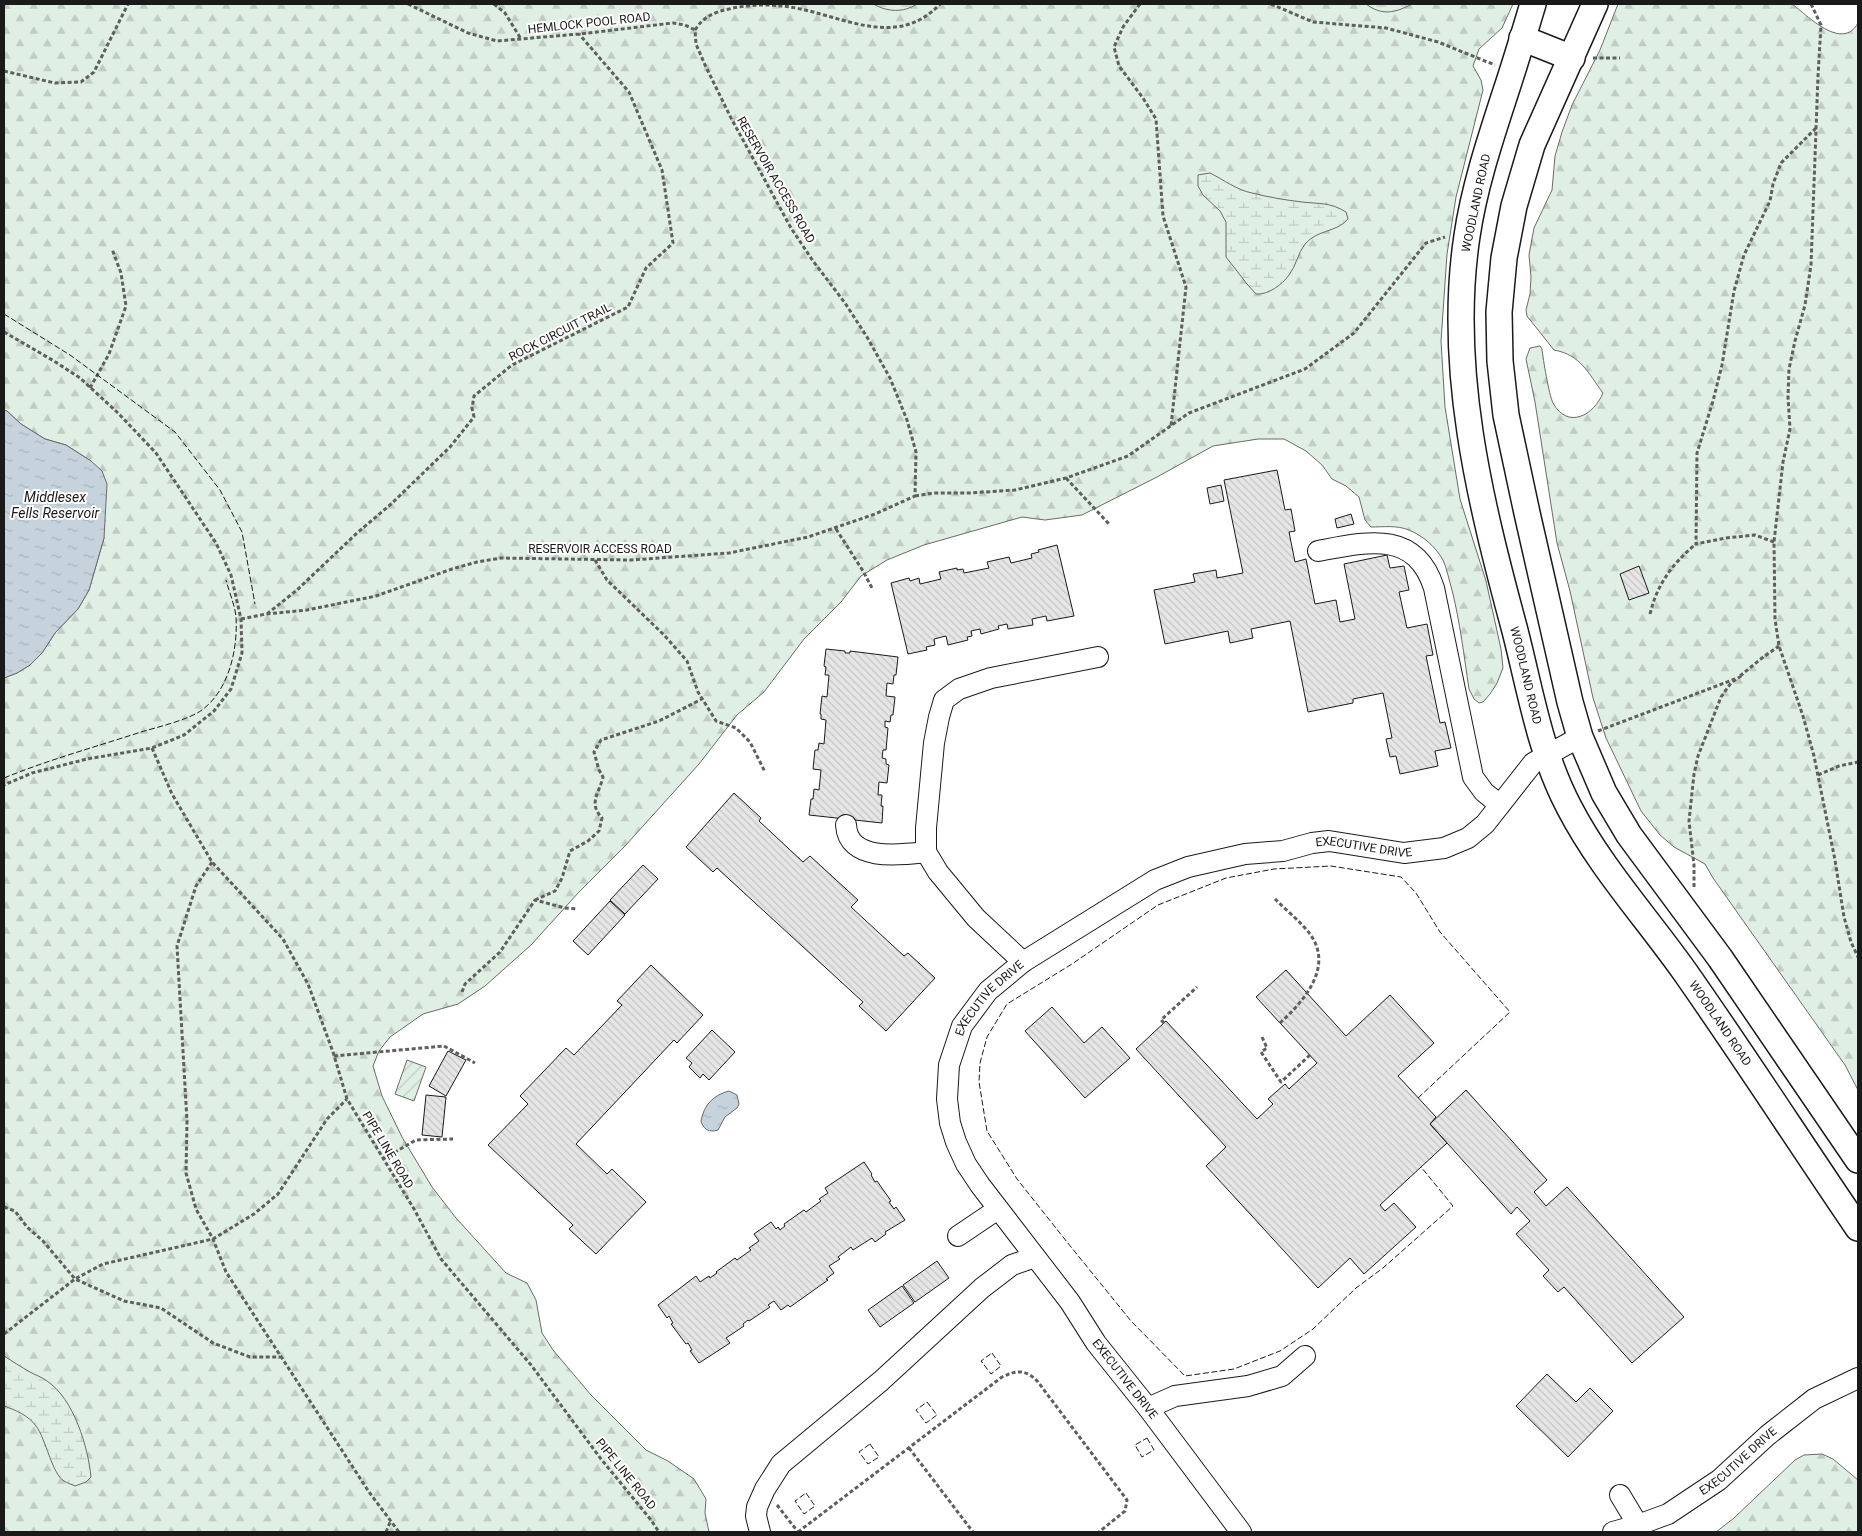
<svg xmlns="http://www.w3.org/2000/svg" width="1862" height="1536" font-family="Roboto,sans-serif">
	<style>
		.forest { fill: url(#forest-firs); stroke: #6a6a6a }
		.wetland { fill: url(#wetland-marsh); stroke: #6a6a6a }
		.garden { fill: url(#garden-furrows); stroke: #6a6a6a }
		.water { fill: url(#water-ripples); stroke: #6a6a6a }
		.building { fill: url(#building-back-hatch); stroke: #1a1a1a }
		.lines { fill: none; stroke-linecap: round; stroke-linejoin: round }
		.minor-casing { stroke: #1a1a1a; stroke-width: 22 }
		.major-casing { stroke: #1a1a1a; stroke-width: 28 }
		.path { stroke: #5f5f5f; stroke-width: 3; stroke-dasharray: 4 2.5; stroke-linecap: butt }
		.minor { stroke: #fff; stroke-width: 20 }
		.major { stroke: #fff; stroke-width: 25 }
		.fence { stroke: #1a1a1a; stroke-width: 1; stroke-dasharray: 6 2.5; stroke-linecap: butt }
		.labels { text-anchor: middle; stroke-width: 4; stroke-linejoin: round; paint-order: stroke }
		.street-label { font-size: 12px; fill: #1a1a1a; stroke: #fff }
		.water-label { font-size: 14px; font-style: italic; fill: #1a1a1a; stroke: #fff }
	</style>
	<defs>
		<pattern id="forest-firs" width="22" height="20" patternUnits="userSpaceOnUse" patternTransform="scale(1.25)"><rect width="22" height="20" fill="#e0efe3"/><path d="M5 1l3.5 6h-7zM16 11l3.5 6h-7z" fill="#c0ccc2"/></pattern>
		<pattern id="wetland-marsh" width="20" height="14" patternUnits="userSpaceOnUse" patternTransform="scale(1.25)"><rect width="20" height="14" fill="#e0efe3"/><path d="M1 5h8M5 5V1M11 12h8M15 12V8" fill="none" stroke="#c0ccc2"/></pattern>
		<pattern id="garden-furrows" width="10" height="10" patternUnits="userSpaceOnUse" patternTransform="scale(1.25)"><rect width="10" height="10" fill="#e0efe3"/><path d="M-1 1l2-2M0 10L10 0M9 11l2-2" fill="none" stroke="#c0ccc2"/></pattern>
		<pattern id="water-ripples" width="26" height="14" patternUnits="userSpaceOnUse" patternTransform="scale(1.25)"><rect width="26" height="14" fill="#c6d2dc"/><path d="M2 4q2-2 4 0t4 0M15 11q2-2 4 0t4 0" fill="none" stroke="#aab4bc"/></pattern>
		<pattern id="building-back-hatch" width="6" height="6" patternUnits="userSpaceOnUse" patternTransform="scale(1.25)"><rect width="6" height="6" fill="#e6e6e6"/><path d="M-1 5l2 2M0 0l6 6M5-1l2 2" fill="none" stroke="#c5c5c5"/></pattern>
	</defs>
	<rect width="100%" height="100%" fill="#fff"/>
	<path class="forest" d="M4,4H1513L1502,28L1479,49L1473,66L1481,80L1483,90L1456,197L1447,254L1441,341L1445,407L1460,499L1486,581L1501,649L1503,668L1497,683L1490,694L1483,702L1479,703L1474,699L1469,689C1464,656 1460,622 1452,590C1449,580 1447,569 1443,560C1435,546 1423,536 1409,530C1396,525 1384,527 1371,527L1365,520L1359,497L1346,486L1332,479L1322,465L1306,451L1284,439H1258L1213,446L1157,477L1082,515L1045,520L1022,517L924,545L887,560L861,576L841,602L804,639L764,692L737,715L699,764L625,846L579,892L531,945L485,986L458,1004L423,1014L390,1037L379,1051L373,1066L382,1096L402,1137L432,1187L456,1218L506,1273L527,1283L536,1300L542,1333L553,1350L591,1395L646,1450L668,1461L694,1479L706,1499L705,1513L709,1532H4V678L17,673L30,665L42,653L55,633L78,609L89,590L104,538L91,461L66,445L45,439L21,424L7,411L4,410Z
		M1618,4H1792C1807,15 1842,52 1858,23V1090L1845,1065L1713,878L1705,864L1674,847L1660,835L1641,811L1606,738L1593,698L1570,591L1557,543L1535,402L1526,359L1530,348L1540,346L1542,349C1543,359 1549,395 1553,403C1568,430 1594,415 1603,393C1588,373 1581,355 1554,350L1527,316L1526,310L1530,294L1531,277L1529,255L1534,228L1552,190L1555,156L1562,132L1572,105L1600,50Z
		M1822,1454L1833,1459L1858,1480V1532H1716L1734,1518L1795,1460L1804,1455Z"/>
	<path class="wetland" d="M873,4H917C903,13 888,12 873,4Z
		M1366,4H1412C1395,13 1382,16 1366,4Z
		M1210,173C1224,180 1237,190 1252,193C1268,197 1285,200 1302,202C1319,204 1330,202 1346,212L1348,219C1336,233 1318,229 1305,244C1298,253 1296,266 1289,275C1282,285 1268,295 1256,294L1247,284L1226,257V222L1220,211L1203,195L1198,186V175Z
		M4,1356C12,1361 21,1367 30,1372C35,1375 42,1377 47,1381C74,1399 88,1447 91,1477L86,1482L75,1486C71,1484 67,1483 64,1481C52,1474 46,1439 36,1426C29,1416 16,1410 4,1406Z"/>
	<path class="garden" d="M407,1060L426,1067L414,1101L395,1094Z"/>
	<path class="water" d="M4,410L7,411L21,424L45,439L66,445L91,461L102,471L107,484L104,538L89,590L78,609L55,633L42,653L30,665L17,673L4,678Z
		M729,1091L737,1095L739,1104L737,1108L725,1117L718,1130C709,1133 703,1129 701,1121C704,1104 714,1095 729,1091Z"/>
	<path class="building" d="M1277,470L1285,510L1291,509L1295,531L1289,532L1295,562L1306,559L1315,604L1336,600L1340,622L1355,619L1344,564L1387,555L1390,568L1404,566L1409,590L1399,592L1407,628L1427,624L1433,655L1426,656L1440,723L1445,722L1451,748L1435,751L1438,766L1400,774L1396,756L1390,757L1386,739L1392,738L1383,693L1353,699V703L1308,712L1290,621L1251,629L1253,638L1230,643L1228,631L1165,644L1154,590L1195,582L1193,574L1216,570L1217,578L1243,573L1224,480Z
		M1221,485L1224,501L1210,504L1207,488Z
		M1351,514L1354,524L1337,528L1335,519Z
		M1057,545L1074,616L1047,621L1046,616L1032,619L1033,625L1008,629L1007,624L998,626L999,629L981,634L980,629L971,631L972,636L967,637L968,640L948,645L946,636L934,639L935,645L926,647L927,650L908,654L891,583L909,578L910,581L919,578L920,584L941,579L939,572L957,568V570L963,569L964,573L989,568L987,562L1009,557L1011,563L1032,558L1031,554L1039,552L1038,550Z
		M1639,566L1649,593L1629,600L1620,574Z
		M826,649L845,651V653H850V651L898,657L896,675H894L893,684L887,683L886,696L895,697L893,715H891L890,722L885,721V727L888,728L886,750H883L882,758L886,759V764L889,765L887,783L879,782L878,795H882L881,806H883L882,823L809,815L811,799H813L814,789L819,790L821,770L813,769L815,750H818L819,743L824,744L826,720L821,719V714H820L822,696L827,697L829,675H825L826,667L824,666Z
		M734,793L761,818L759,821L803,862L810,856L858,900L851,907L904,956L908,953L935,978L886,1031L859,1006L863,1002L717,868L713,872L686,847Z
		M643,865L658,879L625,914L610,900Z
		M610,901L625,915L588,955L573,941Z
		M651,965L703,1015L677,1043L674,1040L576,1144L607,1174L612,1169L646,1202L596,1254L569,1229L573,1225L488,1145L528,1104L520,1096L566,1048L574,1055L622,1005L617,1001Z
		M1286,970L1346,1036L1390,995L1434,1043L1398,1076L1436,1117L1430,1124L1447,1143L1380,1205L1385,1211L1394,1203L1416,1227L1364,1274L1350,1258L1318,1288L1206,1166L1226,1147L1136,1049L1166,1021L1257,1119L1273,1104L1268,1099L1285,1084L1289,1089L1317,1063L1256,997Z
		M1052,1007L1084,1043L1102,1027L1130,1058L1085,1098L1025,1031Z
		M712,1030L735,1052L709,1080L703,1074L700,1078L689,1067L692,1063L686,1058Z
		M448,1051L466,1060L446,1096L429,1086Z
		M1466,1090L1547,1180L1534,1192L1546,1206L1567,1187L1684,1317L1632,1363L1564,1287L1558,1292L1543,1276L1549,1270L1516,1234L1530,1221L1517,1207L1511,1214L1430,1124Z
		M426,1095L446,1097L442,1137L422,1135Z
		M864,1162L872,1174L871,1175L875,1182L877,1181L891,1201L889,1202L894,1209L896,1207L905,1220L885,1232L886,1234L875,1242L872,1238L853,1250L851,1247L838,1257L840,1259L829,1266L834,1273L826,1279L828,1280L790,1307L788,1305L781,1310L774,1301L768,1305L770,1307L749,1321L748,1320L743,1324L744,1326L726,1338L730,1343L699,1363L690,1351L692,1350L688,1343L686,1344L671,1324L673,1323L669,1316L667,1318L658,1305L696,1276L700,1282L709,1276L710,1278L717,1273L716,1272L735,1258L737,1260L751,1250L749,1248L759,1241L754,1234L771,1222L776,1229L778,1227L780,1230L785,1226L784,1224L804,1210L806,1212L821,1201L819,1199L828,1193L825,1188Z
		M937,1261L949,1278L915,1302L903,1285Z
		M902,1286L914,1303L880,1327L868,1310Z
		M1547,1374L1576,1402L1590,1388L1613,1411L1568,1457L1516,1406Z"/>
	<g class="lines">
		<g class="minor-casing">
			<g id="minor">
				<path d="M1318,551C1366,542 1415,529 1434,588L1473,777L1484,792L1500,805"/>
				<path d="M846,825C848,862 900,855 926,852"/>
				<path d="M1023,962L976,918L938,872L926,852V828L934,743L939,717L944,700L959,689L991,678L1098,657"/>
				<path d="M958,1236L998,1209"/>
				<path d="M1148,1408L1175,1396L1248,1386L1282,1376L1305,1356"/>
				<path d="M1620,1495L1638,1525"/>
				<path d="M760,1532L756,1516L757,1507L765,1489L781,1464L881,1381L982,1288L1012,1265L1035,1257"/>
				<path id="s1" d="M1241,1532L1148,1408L1096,1343L1070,1302L980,1185L966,1164L956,1142L950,1123L947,1099L949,1065L962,1026L988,991L1023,962L1155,880L1188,867L1245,854L1283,851L1312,843L1329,841L1404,853L1444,848L1468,838L1485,824L1533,763L1580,737"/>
				<path id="s2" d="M1613,1532L1638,1525L1668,1514L1719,1480L1768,1435L1814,1399L1858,1378"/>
			</g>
		</g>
		<g class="major-casing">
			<g id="major">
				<path id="s3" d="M1533,4C1524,34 1515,64 1505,94C1490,140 1474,188 1467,236C1447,368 1480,501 1514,627C1530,688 1539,750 1569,807C1600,867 1646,917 1685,972C1744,1056 1800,1143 1858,1228"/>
				<path d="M1595,4L1532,145L1514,206L1504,258L1499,312L1500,361L1506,415L1527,513L1570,702L1580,737L1604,793L1629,835L1720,958L1858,1160"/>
				<path d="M1522,38L1572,58"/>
			</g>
		</g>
		<path class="path" d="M408,4L468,33L497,41L579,34L673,23L685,25L695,30
			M494,4L505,13L521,39
			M1140,4L1123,27L1114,47L1119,66L1143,98L1156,119L1163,216L1186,287L1171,426
			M1271,4L1313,22L1386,28L1438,42L1495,65
			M1811,4L1821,25L1818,76L1811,265L1805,305L1795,341L1789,369L1788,397L1790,429L1783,462L1774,542L1775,619L1779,646L1803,716L1814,756L1835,860L1844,917L1851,942L1858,957
			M695,30C703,17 714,12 729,9C746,5 765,4 782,6C836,11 894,53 940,4
			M1593,58H1620
			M4,71L55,83L81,82L94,72L128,4
			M4,332L54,361L80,378L118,413L156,453L216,543L231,575L241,619L242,653L231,689L214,711L184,735L152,748L87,759L32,773L4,785
			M90,388L109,354L126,306L121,273L112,249
			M1066,478L1110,525
			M915,496L933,493H970L1015,490L1066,478L1128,456L1189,413L1305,369L1354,333L1426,243L1445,237
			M836,529L863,571L872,588
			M1774,542L1755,535L1726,538L1696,544L1697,453L1713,401L1722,365L1734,291L1744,255L1770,201L1773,184L1781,163L1816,128
			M595,560L607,580L664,635L687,661L698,692L716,721L736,728L750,742L765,772
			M267,614L297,590L357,533L390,505L450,447L474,417L472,408L474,396L512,365L628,307L646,268L673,243L662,170L629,92L579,34
			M1650,614C1657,584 1673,563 1696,544
			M241,619L266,614L307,610L376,596L452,569L477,562L501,558L631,560L729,553L808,537L875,514L915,496L916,452L907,420L890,378L867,337L845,303L813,261L791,228L731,118L705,65L696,44L695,30
			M1740,676L1762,658L1779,646
			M1598,731L1735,679
			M152,748L172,794L212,862L283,939L308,984L333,1052L347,1099L414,1209L441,1259L531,1365L601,1459L651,1520L659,1532
			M1818,775L1839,766L1858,762
			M212,862L196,886L177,946L187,1121L186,1173L196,1209L213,1239L226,1272L369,1492L399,1532
			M1694,887V865L1689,821L1694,774L1698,756L1721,697L1731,683L1741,676
			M1275,899C1286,910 1300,921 1310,934C1334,967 1304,1001 1280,1023
			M535,900L555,891L562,878L570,851L588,841L599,831L602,818C588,803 599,794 603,777L599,770L594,752L601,740L659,721L702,699
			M462,992L465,984L500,952L535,900L565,908L577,909
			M1164,1023L1161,1020L1197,987
			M1262,1037L1267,1048L1261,1052L1281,1082L1310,1055
			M334,1056L444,1046L475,1063
			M383,1159L416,1140L453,1139
			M4,1207L15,1211L27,1227L43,1241L75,1279L124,1301L161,1308L213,1343L250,1357H280
			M4,1334L75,1279L103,1264L213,1239L254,1214L278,1194L327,1119L347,1099
			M909,1448L973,1532
			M777,1505L798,1532
			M386,1532L391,1520
			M798,1532L1002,1377C1017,1370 1026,1369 1038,1382L1127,1500L1125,1511L1099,1532"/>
		<use href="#minor" class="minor"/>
		<use href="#major" class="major"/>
		<path class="fence" d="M4,314L70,355L175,432L220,490L242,532L255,604
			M4,778C48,760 95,747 141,732C158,727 188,720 202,710C229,690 238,649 236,617C235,605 229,592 226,580
			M1418,1098L1510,1012L1440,932L1416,893L1401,877L1331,866L1274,869L1226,878L1158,905L1072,964L1007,1004L987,1037L980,1063L979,1082L987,1131L1017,1179L1067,1242L1131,1321L1185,1376L1234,1369L1280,1351L1313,1329L1356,1288L1383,1268L1453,1206L1421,1167
			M992,1353L1001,1366L991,1374L981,1361Z
			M927,1402L937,1415L926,1423L916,1410Z
			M1147,1438L1154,1450L1142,1457L1135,1445Z
			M870,1444L879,1457L868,1464L859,1452Z
			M806,1493L815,1506L804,1514L795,1501Z"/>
	</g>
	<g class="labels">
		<g class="street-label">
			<text transform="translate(589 23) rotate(-6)" y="4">HEMLOCK POOL ROAD</text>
			<text transform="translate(776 180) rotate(60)" y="4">RESERVOIR ACCESS ROAD</text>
			<text transform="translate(1476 203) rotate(-78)" y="4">WOODLAND ROAD</text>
			<text transform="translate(560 332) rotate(-27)" y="4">ROCK CIRCUIT TRAIL</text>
			<text x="600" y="553">RESERVOIR ACCESS ROAD</text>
			<text dy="4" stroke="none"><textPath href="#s3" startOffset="688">WOODLAND ROAD</textPath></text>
			<text dy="4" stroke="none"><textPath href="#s1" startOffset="1062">EXECUTIVE DRIVE</textPath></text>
			<text dy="4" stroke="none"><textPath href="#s1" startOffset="642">EXECUTIVE DRIVE</textPath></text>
			<text dy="4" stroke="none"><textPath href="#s3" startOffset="1091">WOODLAND ROAD</textPath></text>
			<text transform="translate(388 1150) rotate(59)" y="4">PIPE LINE ROAD</text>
			<text transform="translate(1125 1379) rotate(52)" y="4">EXECUTIVE DRIVE</text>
			<text dy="4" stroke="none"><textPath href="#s2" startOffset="146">EXECUTIVE DRIVE</textPath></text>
			<text transform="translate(626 1474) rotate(51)" y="4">PIPE LINE ROAD</text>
		</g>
		<g class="water-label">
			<text x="55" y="502">Middlesex<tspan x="55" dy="16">Fells Reservoir</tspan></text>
		</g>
	</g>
	<rect width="1862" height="1536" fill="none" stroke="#1a1a1a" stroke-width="10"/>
</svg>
